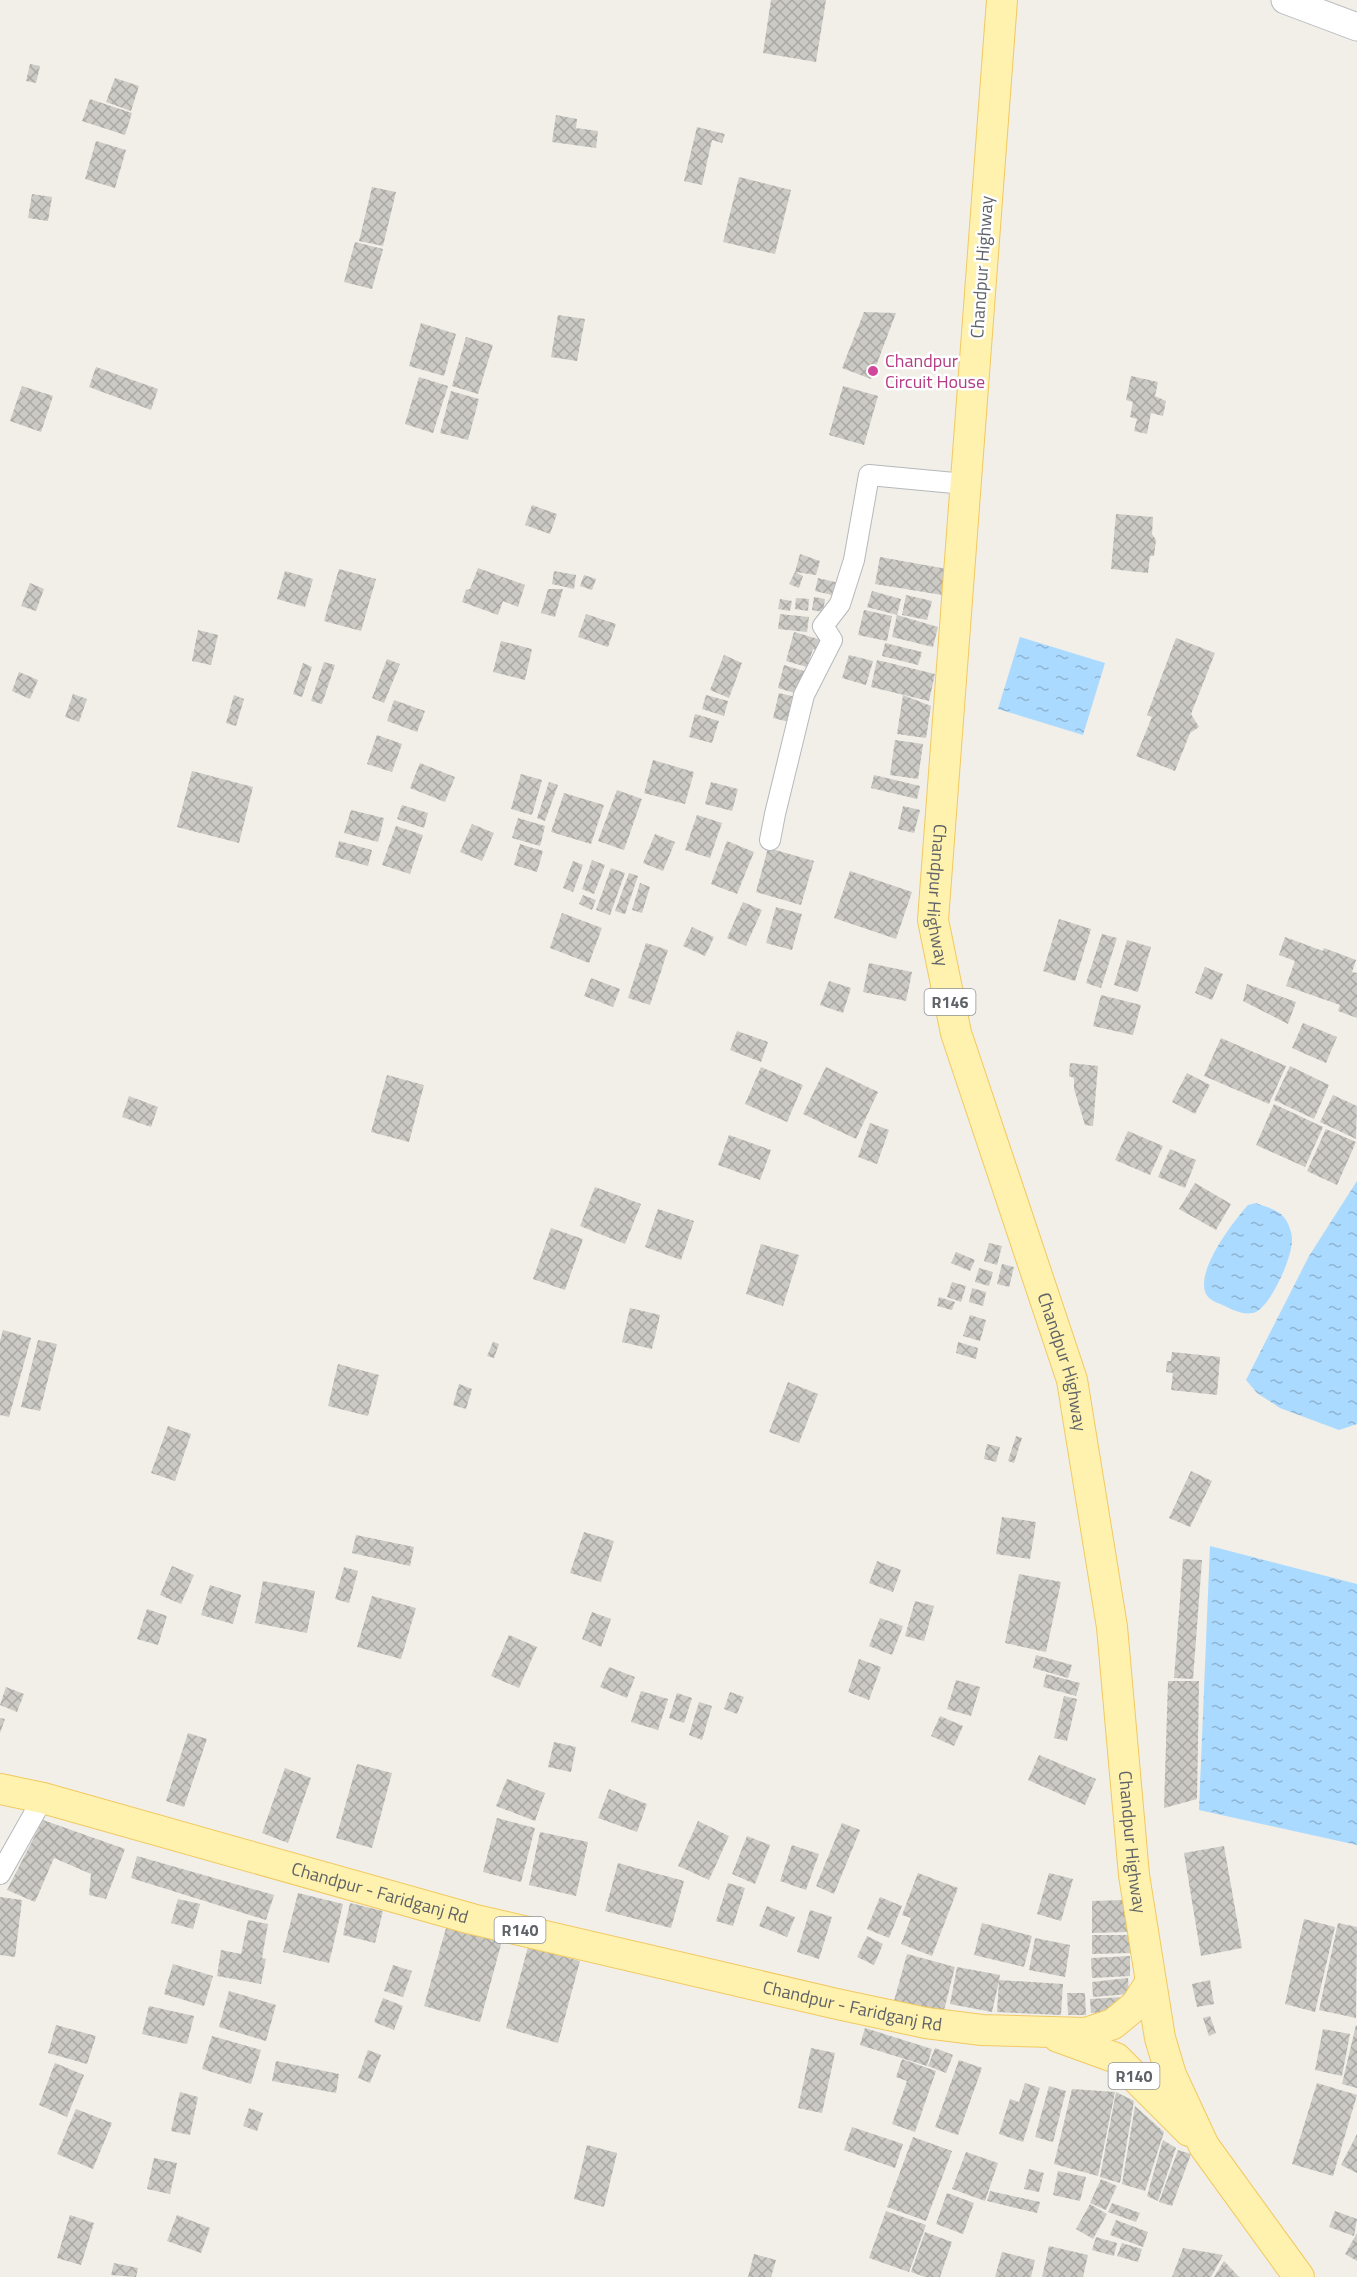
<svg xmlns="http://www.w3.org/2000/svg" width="1357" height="2277" font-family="'Titillium Web',sans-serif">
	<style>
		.water { fill: url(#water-ripples) }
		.building { fill: url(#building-cross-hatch) }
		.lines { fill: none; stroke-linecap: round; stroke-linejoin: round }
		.street-casing { stroke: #b5b8bc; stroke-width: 22 }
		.secondary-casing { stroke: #b6babf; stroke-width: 29 }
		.primary-casing { stroke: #f2c960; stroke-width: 32 }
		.street { stroke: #fff; stroke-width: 20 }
		.secondary { stroke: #fff; stroke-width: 27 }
		.primary { stroke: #fff2af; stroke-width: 30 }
		.hotel-dot { fill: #d1479c; stroke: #fff; stroke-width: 2 }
		.labels { text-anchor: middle; stroke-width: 5; stroke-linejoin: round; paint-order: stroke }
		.shield { fill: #fff; stroke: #8f9295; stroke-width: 1.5 }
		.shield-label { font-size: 16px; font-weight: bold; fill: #5f6368 }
		.street-label { font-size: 18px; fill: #5f6368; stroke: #fff }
		.hotel-label { font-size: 18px; fill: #b23c85; stroke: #fff; text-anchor: start }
	</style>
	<defs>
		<pattern id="water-ripples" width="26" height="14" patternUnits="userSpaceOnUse" patternTransform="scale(1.5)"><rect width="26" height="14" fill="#aadaff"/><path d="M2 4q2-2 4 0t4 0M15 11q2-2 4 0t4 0" fill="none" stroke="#8eb4d2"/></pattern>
		<pattern id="building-cross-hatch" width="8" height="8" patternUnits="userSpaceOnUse" patternTransform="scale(1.5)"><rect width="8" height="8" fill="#cccac5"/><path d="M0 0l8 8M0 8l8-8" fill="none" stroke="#a9a8a4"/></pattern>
	</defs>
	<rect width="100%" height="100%" fill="#f1efe8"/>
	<path class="water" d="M1020,637L1105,663L1083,735L998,709Z
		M1357,1181V1424L1339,1430L1280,1408L1257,1393L1246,1380L1309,1256Z
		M1256,1203C1263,1206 1275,1209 1281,1214C1287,1219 1292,1231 1292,1239C1293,1256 1271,1305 1256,1312C1246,1316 1234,1311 1225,1306C1218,1303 1210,1301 1206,1294C1195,1271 1233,1222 1248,1205Z
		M1210,1546L1357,1584V1845L1199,1810Z"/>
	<path class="building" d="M771,0H826L816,62L763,53Z
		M30,64L40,66L36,83L26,81Z
		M115,78L139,86L131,111L106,102Z
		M90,99L132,113L125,135L82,121Z
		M556,115L577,119L576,128L598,131L596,148L552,142Z
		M697,127L725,134L722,143L712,140L702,185L684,181Z
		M96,141L126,150L115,188L85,179Z
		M739,177L791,190L775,254L723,242Z
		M372,187L396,192L383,246L359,241Z
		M32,194L52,197L48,221L28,218Z
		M355,242L383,249L372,289L344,282Z
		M864,312L896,313L871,379L842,368Z
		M558,315L585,319L577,361L551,357Z
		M421,323L456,334L444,376L409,366Z
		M466,337L493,345L478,394L452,386Z
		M96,367L158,389L151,410L89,387Z
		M1131,376L1158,382L1155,396L1166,401L1163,416L1151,413L1147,434L1134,431L1137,419L1130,417L1133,402L1126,400Z
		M419,377L448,386L433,433L405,424Z
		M22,386L53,396L41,432L10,421Z
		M843,386L878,396L864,445L829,435Z
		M451,391L479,399L468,440L440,433Z
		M532,505L557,514L550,534L525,525Z
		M1116,514L1153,517L1152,534L1156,540L1154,556H1150L1148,573L1111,569Z
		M800,554L820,561L816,575L795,572Z
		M880,557L947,569L942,595L875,584Z
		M478,568L525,585L518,607L503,601L498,615L462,602L466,590L470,589Z
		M339,569L376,579L361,631L324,621Z
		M285,571L313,579L305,607L277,599Z
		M554,571L576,575L574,589L552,584Z
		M795,572L803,576L799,588L789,584Z
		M584,575L596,579L592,590L580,586Z
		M818,578L839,583L836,596L815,591Z
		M30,583L44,589L36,611L21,606Z
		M548,589H563L555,617L541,613Z
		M872,591L901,599L897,615L867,607Z
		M906,595L932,601L927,620L902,615Z
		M814,597L825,599L823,612L812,610Z
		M796,598L809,599L808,611L795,609Z
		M780,599L792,601L790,611L778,609Z
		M864,610L892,616L887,641L858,635Z
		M586,614L616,624L608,647L578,637Z
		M780,614L809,617L807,632L778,629Z
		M897,615L938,627L933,647L892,637Z
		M198,630L218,635L211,665L192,661Z
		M794,632L825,641L822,651L813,649L807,667L786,661Z
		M1176,638L1215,653L1191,714L1199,727L1190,733L1175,771L1136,756L1152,717L1147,715Z
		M501,641L532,649L525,680L493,672Z
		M885,643L922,652L918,665L882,656Z
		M724,655L742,663L729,698L710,690Z
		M849,655L873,661L866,685L842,678Z
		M387,659L400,664L384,703L372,698Z
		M877,660L935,674L929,701L871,687Z
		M324,662L335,665L322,704L311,701Z
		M303,663L312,667L302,697L293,694Z
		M784,665L807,672L801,695L778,688Z
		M19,672L38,680L30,699L12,691Z
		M779,693L800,698L793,723L773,718Z
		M73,694L87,699L79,722L65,717Z
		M234,695L244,699L236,726L226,723Z
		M706,695L728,701L724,716L702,709Z
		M903,695L931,706L926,738L897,734Z
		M394,700L425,711L417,732L387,721Z
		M695,714L719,721L712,743L689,737Z
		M377,735L402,744L392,772L367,764Z
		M895,740L923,744L918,779L890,775Z
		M653,760L694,772L685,804L644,793Z
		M420,763L455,777L445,802L410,788Z
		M192,771L253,787L239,843L177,827Z
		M521,774L542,780L532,815L511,809Z
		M874,775L920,786L917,799L871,788Z
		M549,782L558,785L545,821L537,818Z
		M711,782L738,789L732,811L705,804Z
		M617,790L642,799L624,850L598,841Z
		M564,793L604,805L591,844L551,832Z
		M402,805L428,813L424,828L397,819Z
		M903,806L920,810L914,833L898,829Z
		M351,810L384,818L378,842L344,833Z
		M697,815L722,823L710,858L685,850Z
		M518,818L545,826L540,846L512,838Z
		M472,824L494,833L482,861L460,852Z
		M396,826L423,835L410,874L382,865Z
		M655,834L675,842L663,871L643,863Z
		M339,841L372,850L368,866L335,857Z
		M727,841L754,852L737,894L711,884Z
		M520,844L543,851L537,872L514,865Z
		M768,848L814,861L801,905L756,892Z
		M592,860L605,865L594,894L582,889Z
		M573,861L583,865L573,892L563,888Z
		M611,868L625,873L610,915L596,910Z
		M850,871L912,892L896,939L834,918Z
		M629,873L638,876L625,914L615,911Z
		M640,883L650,887L642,913L632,910Z
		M583,895L596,900L592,910L579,904Z
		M743,902L762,910L746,946L727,938Z
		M776,907L802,914L792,950L766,943Z
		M562,913L602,928L589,963L550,948Z
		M1059,919L1091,929L1075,981L1043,971Z
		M692,927L714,937L705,956L683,946Z
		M1102,934L1117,938L1101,988L1086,983Z
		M1285,937L1323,951L1324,948L1356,960L1352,972L1357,973V1018L1338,1011L1340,1005L1286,986L1295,961L1279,955Z
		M1127,940L1151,947L1138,992L1114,985Z
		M646,943L668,950L650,1005L628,998Z
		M869,963L912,972L906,1001L863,992Z
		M1205,967L1223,974L1212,1000L1195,993Z
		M591,978L620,989L613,1007L584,996Z
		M829,981L851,988L843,1013L820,1005Z
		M1247,984L1296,1002L1288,1024L1243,1001Z
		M1101,995L1141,1005L1133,1035L1093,1026Z
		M1303,1023L1337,1037L1326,1063L1292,1048Z
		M737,1031L768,1042L761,1062L730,1050Z
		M1221,1038L1286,1066L1269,1104L1204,1076Z
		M1070,1063L1098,1066L1093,1126L1085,1125L1074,1089V1078L1069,1076Z
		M1290,1066L1329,1085L1314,1119L1274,1100Z
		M761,1067L803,1085L787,1122L745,1104Z
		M826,1067L878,1092L856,1139L803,1114Z
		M1187,1073L1210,1085L1195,1114L1172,1102Z
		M387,1075L424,1085L409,1142L371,1132Z
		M1333,1095L1357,1106L1356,1139L1320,1122Z
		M129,1096L158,1107L151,1127L122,1117Z
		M1274,1104L1323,1127L1305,1167L1256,1145Z
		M870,1123L889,1130L877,1164L858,1157Z
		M1326,1129L1356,1142L1337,1185L1307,1171Z
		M1128,1131L1163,1146L1150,1175L1115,1160Z
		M729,1135L771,1150L760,1180L718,1165Z
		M1170,1149L1196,1160L1185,1188L1158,1177Z
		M1195,1183L1231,1204L1216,1230L1179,1209Z
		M595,1187L641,1204L625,1244L580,1226Z
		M658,1209L694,1221L681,1260L645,1247Z
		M551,1228L583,1239L565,1290L533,1279Z
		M989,1243L1002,1246L997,1265L984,1261Z
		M761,1244L799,1255L783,1306L746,1294Z
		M956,1252L975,1260L970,1271L951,1263Z
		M1002,1264L1014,1267L1009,1287L997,1284Z
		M979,1268L993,1272L989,1286L975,1282Z
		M952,1282L966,1286L961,1302L947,1297Z
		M972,1288L986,1292L983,1306L969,1302Z
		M939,1297L955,1302L952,1310L937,1306Z
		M630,1308L660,1315L652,1349L622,1342Z
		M970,1315L986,1320L980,1341L963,1336Z
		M3,1330L31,1338L9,1417L0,1415V1341Z
		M38,1340L57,1344L40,1411L21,1407Z
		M493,1342L499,1344L494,1358L487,1356Z
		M958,1342L978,1348L976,1359L956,1353Z
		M1172,1352L1220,1357L1217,1395L1171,1390L1173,1373L1166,1372L1167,1361H1171Z
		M338,1364L379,1375L368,1416L328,1406Z
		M788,1382L818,1394L799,1443L769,1432Z
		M459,1384L472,1389L466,1409L453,1405Z
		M168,1426L191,1434L175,1481L151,1473Z
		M1016,1436L1022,1438L1014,1463L1008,1461Z
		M987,1444L1000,1447L996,1462L984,1459Z
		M1191,1471L1212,1481L1190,1527L1169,1518Z
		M1002,1517L1036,1522L1030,1559L996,1554Z
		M584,1532L614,1541L601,1582L570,1573Z
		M356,1535L414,1547L410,1566L352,1553Z
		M1183,1559L1202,1560L1193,1679L1174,1678Z
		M877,1561L901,1570L893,1592L869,1583Z
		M172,1566L194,1575L181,1604L160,1595Z
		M344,1567L358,1571L349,1603L335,1599Z
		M1019,1574L1061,1582L1046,1652L1005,1643Z
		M263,1581L315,1591L307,1633L255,1623Z
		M210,1585L241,1595L233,1624L201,1615Z
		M372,1596L416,1608L401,1659L357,1647Z
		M915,1601L934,1606L924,1641L905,1636Z
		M147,1609L167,1616L158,1645L137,1639Z
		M592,1612L611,1619L601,1647L582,1639Z
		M880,1618L903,1626L892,1655L869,1646Z
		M509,1635L537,1647L519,1688L491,1676Z
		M1036,1655L1072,1665L1068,1678L1033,1668Z
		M859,1659L881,1667L869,1700L848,1692Z
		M609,1667L635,1677L627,1698L600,1687Z
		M1046,1674L1080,1683L1076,1696L1043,1687Z
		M956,1680L980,1687L971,1716L947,1709Z
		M1168,1681H1199L1197,1799L1164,1808Z
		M6,1687L24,1694L17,1712L0,1705Z
		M641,1691L668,1699L658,1730L631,1722Z
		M730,1692L744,1697L737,1714L724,1709Z
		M677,1693L692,1698L684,1723L669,1718Z
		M1064,1696L1077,1699L1067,1741L1054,1738Z
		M699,1702L712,1706L702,1740L689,1735Z
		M940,1716L963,1726L954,1746L931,1736Z
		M0,1718L5,1719L0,1733Z
		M188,1733L207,1739L184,1807L166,1801Z
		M554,1742L576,1747L571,1772L548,1767Z
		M1039,1755L1096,1779L1085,1805L1028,1780Z
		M357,1764L392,1773L372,1848L336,1838Z
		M285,1768L311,1778L288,1843L262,1833Z
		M507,1779L545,1793L535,1821L496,1806Z
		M609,1789L647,1804L637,1832L598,1818Z
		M497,1818L535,1828L521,1882L483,1872Z
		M43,1820L125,1849L106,1899L89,1895L91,1874L54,1858L35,1902L7,1890Z
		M698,1821L729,1836L709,1880L678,1866Z
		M842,1823L860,1830L834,1894L816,1886Z
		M540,1832L588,1842L576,1896L529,1885Z
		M747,1836L770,1845L755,1884L732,1874Z
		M792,1845L819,1854L806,1890L780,1881Z
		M1224,1846L1242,1948L1201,1956L1184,1853Z
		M137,1856L274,1895L266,1920L131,1878Z
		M618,1863L684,1881L671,1928L605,1911Z
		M918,1873L958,1888L932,1956L901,1944L911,1918L902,1915Z
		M1049,1873L1073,1879L1061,1921L1037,1914Z
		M728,1883L745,1888L733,1926L716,1921Z
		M298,1893L343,1904L329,1963L283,1952Z
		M0,1897L22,1900L15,1957L0,1955Z
		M880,1897L902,1906L889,1938L867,1929Z
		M178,1899L200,1904L193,1929L171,1923Z
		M1127,1900V1932L1092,1933V1901Z
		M350,1903L383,1911L375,1943L343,1935Z
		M767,1906L795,1917L787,1937L759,1926Z
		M810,1910L832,1917L819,1959L797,1952Z
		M1304,1919L1335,1927L1315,2012L1285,2004Z
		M248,1920L268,1924L262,1958L266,1959L261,1984L217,1976L221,1950L241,1954Z
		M448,1921L503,1937L480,2022L424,2006Z
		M982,1923L1032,1936L1024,1967L974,1955Z
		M1338,1923L1357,1927L1356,2018L1319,2010Z
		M1092,1935H1131V1953L1092,1954Z
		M867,1936L883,1944L874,1965L857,1957Z
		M1035,1938L1070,1945L1065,1977L1029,1970Z
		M528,1947L580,1961L558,2043L506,2028Z
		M907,1954L955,1967L943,2014L894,2001Z
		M1130,1956V1976L1092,1978L1091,1958Z
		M173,1964L213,1976L204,2006L164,1994Z
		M393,1965L412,1971L403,1997L384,1991Z
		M957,1967L1000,1975L999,1980L1063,1984L1061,2015L997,2012L999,1981L992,2012L950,2004Z
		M1128,1978L1129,1994L1093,1997L1092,1982Z
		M1210,1980L1214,2004L1197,2007L1192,1984Z
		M229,1991L276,2005L266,2041L219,2027Z
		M1067,1993H1085L1086,2015H1068Z
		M1122,1997L1123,2011L1091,2013L1090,1999Z
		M383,1998L403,2006L394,2030L374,2022Z
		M149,2006L194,2016L187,2044L142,2034Z
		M1210,2016L1216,2033L1209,2036L1203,2018Z
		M56,2025L96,2036L87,2064L48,2053Z
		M1356,2025L1357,2026V2088L1342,2084Z
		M865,2028L932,2049L927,2066L860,2045Z
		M1323,2029L1350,2034L1342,2076L1315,2070Z
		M212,2036L261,2050L251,2084L202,2069Z
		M811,2048L835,2053L822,2113L798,2108Z
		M935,2048L953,2055L946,2073L928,2066Z
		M368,2050L381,2055L370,2083L358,2078Z
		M902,2059L936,2071L915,2132L892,2124L907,2081L896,2077Z
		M959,2060L982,2068L958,2135L935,2127Z
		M276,2061L339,2074L336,2093L272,2081Z
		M55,2063L84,2075L67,2117L39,2105Z
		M1025,2083L1040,2088L1023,2142L999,2134L1010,2099L1019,2102Z
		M1317,2083L1357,2095L1333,2176L1292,2164Z
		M1049,2086L1066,2091L1053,2142L1035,2137Z
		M1072,2089L1115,2092L1098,2176L1054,2164Z
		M180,2092L198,2097L190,2135L171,2131Z
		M1116,2092L1134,2101L1120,2183L1100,2177Z
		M1135,2106L1164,2132L1145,2191L1122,2184Z
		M249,2108L263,2113L257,2131L243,2126Z
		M76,2109L112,2123L93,2169L57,2154Z
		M852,2127L903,2144L895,2168L844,2150Z
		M1357,2134V2173L1341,2165Z
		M913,2137L952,2151L926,2221L887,2207Z
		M1163,2140L1176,2148L1158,2201L1147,2196Z
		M587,2145L617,2153L604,2207L574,2199Z
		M1178,2150L1191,2154L1172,2206L1159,2202Z
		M966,2152L998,2163L985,2201L952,2189Z
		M154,2158L177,2163L170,2194L147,2189Z
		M1029,2169L1044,2173L1039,2192L1024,2189Z
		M1058,2171L1086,2177L1080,2201L1053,2195Z
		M1101,2179L1117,2186L1106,2210L1090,2203Z
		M990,2191L1040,2202L1037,2213L987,2201Z
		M947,2193L974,2203L963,2234L936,2224Z
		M1112,2203L1140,2213L1136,2222L1108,2212Z
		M1090,2204L1107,2214L1093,2239L1076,2229Z
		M886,2211L926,2225L909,2272L869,2258Z
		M1335,2211L1357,2219L1354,2236L1329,2227Z
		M70,2215L94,2223L81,2265L57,2258Z
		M177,2215L210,2228L201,2253L167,2241Z
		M1116,2220L1148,2232L1143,2247L1110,2235Z
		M925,2232L952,2242L940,2277H925L911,2272Z
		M1357,2233V2261L1345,2254Z
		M1096,2237L1117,2243L1114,2256L1092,2250Z
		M1122,2243L1142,2249L1138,2262L1117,2256Z
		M1049,2246L1088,2255L1083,2277H1042Z
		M1183,2248L1223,2255L1211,2277H1172Z
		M1002,2252L1035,2260L1031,2277H995Z
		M754,2254L776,2260L771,2277H748Z
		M1224,2261L1239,2277H1214Z
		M114,2263L138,2268L136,2277L111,2275Z"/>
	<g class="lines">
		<g class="street-casing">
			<path id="street" d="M770,840L775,814L804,695L832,640L823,626L840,604L854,560L869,475L965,484
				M0,1874L43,1798"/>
		</g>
		<g class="secondary-casing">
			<path id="secondary" d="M1285,0L1357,27"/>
		</g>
		<g class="primary-casing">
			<g id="primary">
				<path id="s1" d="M1002,0L933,920L956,1033L1072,1380L1112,1627L1134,1875L1160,2038L1171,2075L1204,2146L1299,2277"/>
				<path id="s2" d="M0,1789L43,1798L472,1919L837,2004L926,2023L982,2030L1086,2033L1113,2024L1136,2005L1150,1983"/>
				<path d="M1058,2037L1116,2058L1189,2131"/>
			</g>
		</g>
		<use href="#street" class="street"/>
		<use href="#secondary" class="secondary"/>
		<use href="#primary" class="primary"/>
	</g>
	<circle class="hotel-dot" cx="873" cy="371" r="6"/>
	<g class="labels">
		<g class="shield">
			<rect x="924.5" y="989" width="51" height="26" rx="4.5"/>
			<rect x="494.5" y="1917" width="51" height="26" rx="4.5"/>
			<rect x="1108.5" y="2063" width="51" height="26" rx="4.5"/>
		</g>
		<g class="shield-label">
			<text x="950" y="1008">R146</text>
			<text x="520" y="1936">R140</text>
			<text x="1134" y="2082">R140</text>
		</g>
		<g class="street-label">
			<text transform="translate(982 267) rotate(-86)" y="6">Chandpur Highway</text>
			<text dy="6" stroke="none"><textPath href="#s1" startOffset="898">Chandpur Highway</textPath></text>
			<text dy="6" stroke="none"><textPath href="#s1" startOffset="1384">Chandpur Highway</textPath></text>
			<text dy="6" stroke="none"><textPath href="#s1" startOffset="1870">Chandpur Highway</textPath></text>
			<text dy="6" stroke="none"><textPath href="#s2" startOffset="394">Chandpur - Faridganj Rd</textPath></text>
			<text dy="6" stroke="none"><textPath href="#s2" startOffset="880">Chandpur - Faridganj Rd</textPath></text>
		</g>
		<g class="hotel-label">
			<text x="885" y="367">Chandpur<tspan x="885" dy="21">Circuit House</tspan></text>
		</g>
	</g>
</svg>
